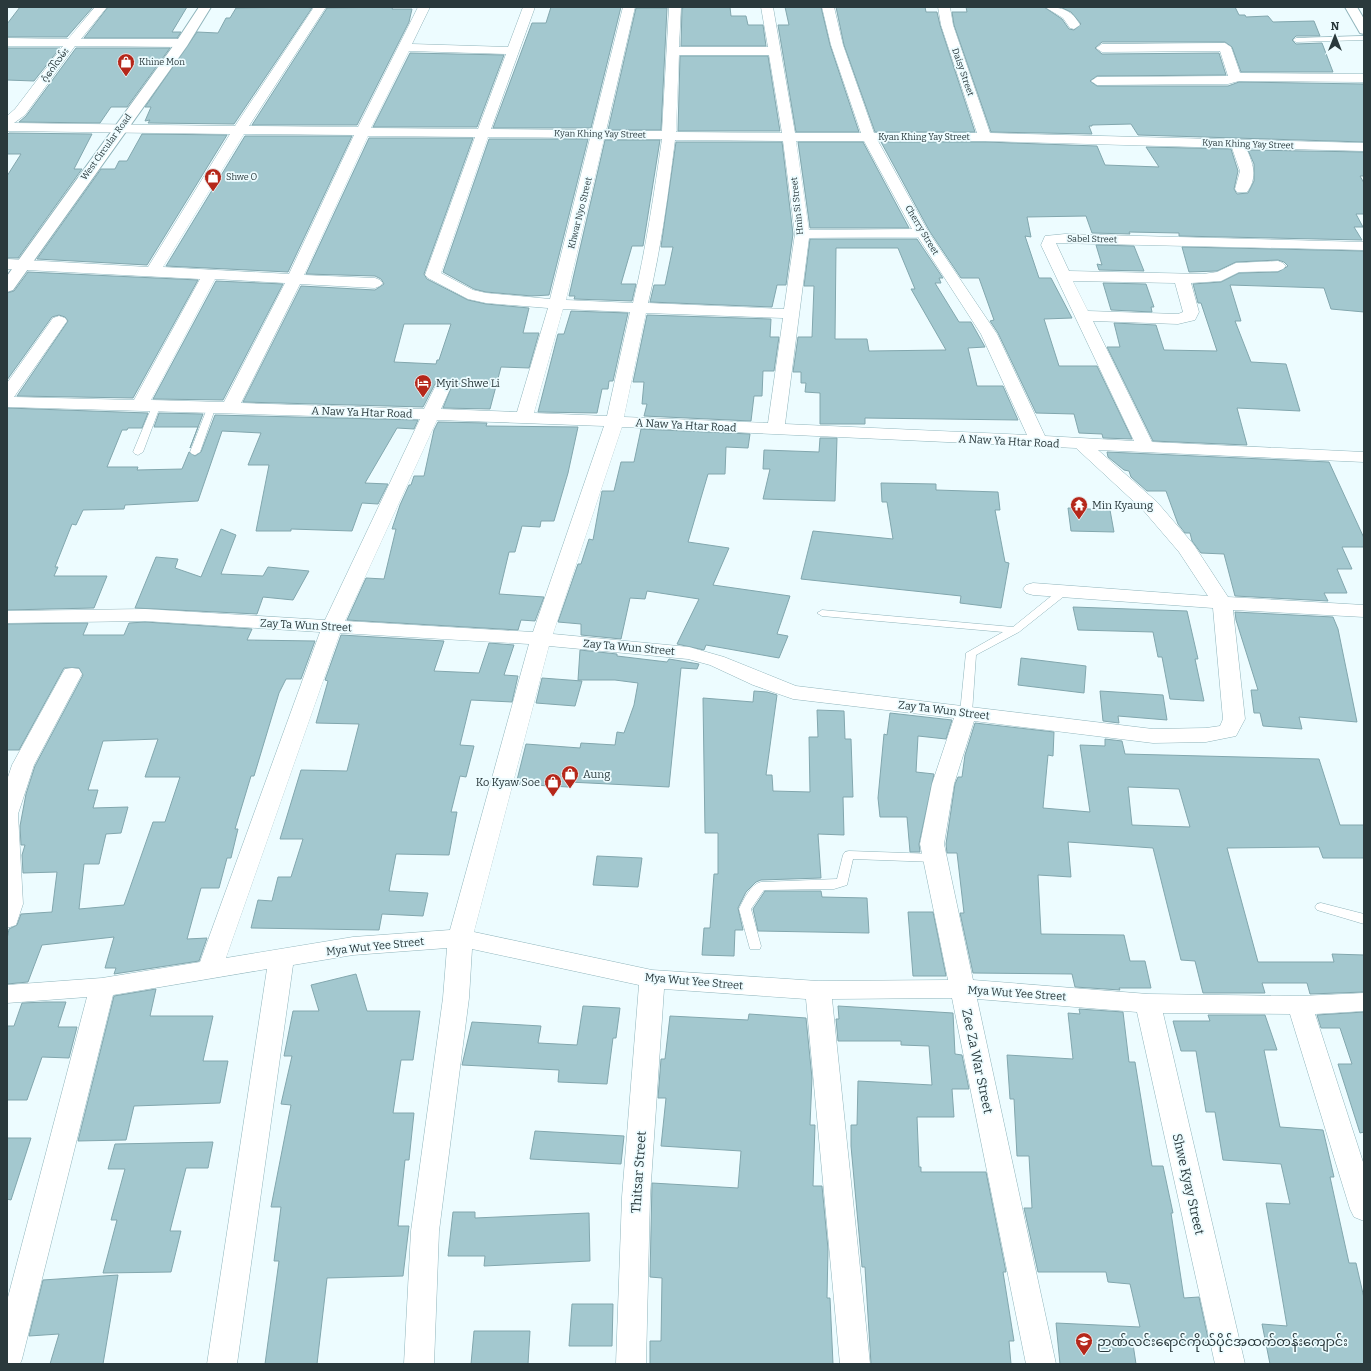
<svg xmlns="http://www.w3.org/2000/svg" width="1371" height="1371" font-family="Bitter,'Noto Sans Myanmar',serif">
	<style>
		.building { fill: #a3c8cf; stroke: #82a7ae; fill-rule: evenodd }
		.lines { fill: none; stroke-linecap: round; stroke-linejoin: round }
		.service-casing { stroke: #90b5bc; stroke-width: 1 }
		.minor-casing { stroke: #90b5bc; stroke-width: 1 }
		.tertiary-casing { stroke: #90b5bc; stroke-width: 2 }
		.trunk-casing { stroke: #90b5bc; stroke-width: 2 }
		.service { fill: #fff; fill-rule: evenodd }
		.minor { fill: #fff; fill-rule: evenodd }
		.tertiary { fill: #fff; fill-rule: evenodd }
		.trunk { fill: #fff; fill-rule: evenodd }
		.labels { text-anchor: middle; stroke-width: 3.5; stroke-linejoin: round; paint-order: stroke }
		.far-poi-label { font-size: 9px; fill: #2a393c; stroke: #edfcff; text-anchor: start }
		.far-street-label { font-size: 9px; fill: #2a393c; stroke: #edfcff }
		.poi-label { font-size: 11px; fill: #2a393c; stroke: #edfcff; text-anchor: start }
		.street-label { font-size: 11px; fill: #2a393c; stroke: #edfcff }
		.near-street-label { font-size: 13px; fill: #2a393c; stroke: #edfcff }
		.near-poi-label { font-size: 13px; fill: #2a393c; stroke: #edfcff; text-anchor: start }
	</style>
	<rect width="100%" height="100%" fill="#edfcff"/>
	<path class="building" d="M20,7H93L67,37H7V24Z
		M108,7H187L172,32H181L177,38H84Z
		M304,7L312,8L234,124L148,123L150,120L145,121L151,107H145L197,32L218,33L226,18H230L236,8Z
		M393,7L392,9H412L409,22L357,125H252L327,8Z
		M551,7H621L591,128H493L532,23H546Z
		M686,7H730L731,16H746L748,25H763L766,46H681L682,8Z
		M785,7H821L830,45L859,132H796L778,25H789Z
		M836,7H925L926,12H937L940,25L975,132H875L844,45Z
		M966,7H1044L1062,19L1069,29L1074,30L1081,24L1071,12L1060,7H1235L1239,15H1245L1246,17L1268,16L1273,22L1314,21L1320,36H1296L1292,40L1296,44L1322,43L1333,72H1241L1232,47L1225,42H1102L1095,48L1102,54L1219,53L1226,75L1097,76L1090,81L1097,86H1228L1239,82L1364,84V142L1138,135L1131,124L1092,125V126H1089L1092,134L991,132L954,25L952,12H967Z
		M636,8H667L661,130H608Z
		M7,48H60L34,81L7,80Z
		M76,48H170L127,107H111L100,123L19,122L26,116Z
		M410,53L504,55L477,127H373Z
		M680,56H768L780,131H678Z
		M9,133L92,134L74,169H82L18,258H7V176L21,154H7V135Z
		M142,134L227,135L147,265L37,259L101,169H115L119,161H127Z
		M245,136H352L288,272L166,266Z
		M369,138H473L424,274L427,279L468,300L486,304L529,308L523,333H539L529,368L501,367L490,409L443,408L451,388L448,384L442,383L435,384L423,407L243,402L301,286L375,290L384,284L381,279L375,276L306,274ZM404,324H451L439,360H437L436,364L394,362Z
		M489,139H588L549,295L532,296L486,292L474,289L443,272Z
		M605,140H660L643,246H632L621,284H636L632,301L574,299L575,296H569Z
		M676,142H782L793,234L786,285H777L772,307L650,302L654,285H665L673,247H661Z
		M798,142H863L909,228H810Z
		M881,142H985L1097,146L1105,165L1159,167L1146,147L1231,149L1238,171L1234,189L1237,194L1248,193L1254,181V164L1248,150L1364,152V176H1360L1364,183V214H1356L1363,227H1354L1362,240L1179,236V233L1129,232L1130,234L1092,233L1086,216L1027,217L1031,237L1025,236L1039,278H1051L1072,318L1044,319L1059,366H1097L1132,439L1103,438L1102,434L1079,433L1074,414L1036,413L998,333L990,321L994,320L979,278H961L930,232Z
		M810,239H917L943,278H939L941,283H935L959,322H971L985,347L968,348L977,386H1003L1018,420L865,418V424H820V393L805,392L806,383H801V372H793L798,337H812L814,286H804ZM836,248H898L915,289H911L946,350L869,351L867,339H835Z
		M1096,245L1134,246L1144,271L1099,270L1097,264L1102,265Z
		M1182,247L1364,251V312L1331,309L1324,288L1230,285L1241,321H1235L1251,362L1286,364L1300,411L1237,408L1247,445L1153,441L1107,347H1120L1114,323L1156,325L1164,350L1217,351L1201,303H1198L1193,284L1221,282L1239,273L1278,272L1288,266L1284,262L1278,260L1236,262L1217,271L1189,272Z
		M28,272L198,280L133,398L17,396L68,321L65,317L59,315L52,317L7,380V293L14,291Z
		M216,281L283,284L223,400L153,399Z
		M1103,283L1146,284L1154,307H1151L1152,312L1111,310Z
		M571,311L628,313L613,381H609L608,389H602L597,413L538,412L558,334H564Z
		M647,315L771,319L770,337H779L774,371H763L762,396H754L751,421L644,416L647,404H642L644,382H633Z
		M7,408L148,413L142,428H128L127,430H122L107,467H138L137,470L182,469L189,452L195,456L201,452L215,415L418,420L414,429L397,428L365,483L388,484L378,504L362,503L352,531L291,529V531H256L269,465H248L261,433L222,431L198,501L125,505L124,509L83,510L76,525L72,524L55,567H58L54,576H107L94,608L7,610Z
		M159,413L203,414L190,448L198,427H154Z
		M438,422L487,423L486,426L578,427L568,473L554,521H541L540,527L522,526L515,552H509L499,594L544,597L535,621L521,620L518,630L347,620L366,578L384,579L396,529H392L400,505L409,485H411L414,476H424L434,430Z
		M641,429L750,434L748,448L726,447L725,474H708L688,542L729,548L713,585L790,596L777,634L788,636L779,658L706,645L704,650L677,644L699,599L647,591L645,599L630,598L621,639L581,635V624L558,622L578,564H581L589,539L593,540L602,491H614L621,462H634Z
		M820,438H837L835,501L763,499L770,469H763L764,450L819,452Z
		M1107,452L1329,462L1364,538V547H1342L1352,569H1337L1347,593H1324L1328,601L1235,596L1224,554L1201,553L1192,541L1190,533H1185L1178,524L1166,491H1147L1131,477L1129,471L1124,470L1108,457Z
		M881,483L936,484V490L998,492L1000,510H995L1005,562L1009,563L1001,608L960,603L961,596L801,579L813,531L893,539L887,502H882Z
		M1068,508L1110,510L1114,532L1071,531Z
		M221,529L236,535L221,574L263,576L268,567L309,571L293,600L263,597L257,614L135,608L156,557L178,559L175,568L201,577Z
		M1073,607L1187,611L1198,659H1195L1204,701L1170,699L1162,657H1158L1153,632L1078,630Z
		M1235,612L1333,617L1338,629L1357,722L1299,717L1302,729L1263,726L1260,713H1254L1251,690H1258L1236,620Z
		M145,622L252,629L247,640L315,641L301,679H286L279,693L254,776H251L235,829H238L231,858H227L219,888H201L187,939L207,938L199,961L114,974L116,968H105L114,937L42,945L28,982L7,984V939L9,929L17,925L21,914L52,912L57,872L23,873L22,855L25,845H21L20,826L26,794L35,766L83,675L79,668H64L19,750H7V624L88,623L83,635H124L129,623ZM158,739L145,777H180L165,822H153L124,905L79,909L84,864H99L106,834L121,833L128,807L93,808L98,790H88L103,741Z
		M341,635L444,641L434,671L479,673L489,643L514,645L504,675L518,676L512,702L471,700L460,745L474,746L466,777L460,776L451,812H457L449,855L396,854L389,891L428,893L423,916L382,914L379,930L251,928L258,900L272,901L278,877H291L303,839H280L301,770L347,771L359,724L316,723L328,681L325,680Z
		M580,650L617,654V656L667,662L669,659L699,664L697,669L681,668L669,787L569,782L568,787L516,784L526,744L580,748L581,743L615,745L617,732L624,733L634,705L638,683L615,680H578Z
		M1021,658L1086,666L1084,693L1018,685Z
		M542,678L582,681L575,706L536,703Z
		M754,691L767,692L777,695L766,775H772L773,791L810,792L809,737H818L817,710L844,711L845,739H851L853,797H843L844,835L818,834L821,878L761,880L756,882L746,892L738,908L743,930H735L734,956L702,955L704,928H710L714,874H718V833H705L703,698L753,702Z
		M1100,691L1163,695L1167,720L1118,716L1119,723L1103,721Z
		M890,713L952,720L946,739L918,736L916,772L934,774L919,844L920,852H910L907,817H880L878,798L884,734L887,735Z
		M975,723L1054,732L1053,756L1048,755L1043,808L1090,812L1080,745L1105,746V739L1122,741L1125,754L1319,759L1340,825H1364V858H1323L1319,847L1227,848L1258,962H1334L1332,954L1364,955V992L1310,994L1307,983H1262L1265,993H1203L1195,961L1181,960L1153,848L1068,842L1071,877L1038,875L1041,934L1124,935L1130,961H1145L1151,988H1119L1120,990L1075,987L1072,974L973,973L960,913H964L957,853H947L946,844L955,784L958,777H962L965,755ZM1128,787L1179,789L1190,827L1132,825Z
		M597,856L642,858L638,887L593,885Z
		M765,891H821L822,897L867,898L869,933L758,931L753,909Z
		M908,912H933L946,976H913Z
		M356,974L367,1011H420L413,1060H401L393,1113H414L409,1160H405L398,1226H409L403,1276L327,1278L317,1364H265L279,1261H274L281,1207H271L291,1105L281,1104L292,1056H284L293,1011H319L311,985Z
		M156,989L150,1016H213L203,1061H228L220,1103L134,1106L126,1140L78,1141L114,996Z
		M46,1002H66L58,1027H77L69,1058L42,1057L27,1100H7V1026H14L22,1003Z
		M583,1006L620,1008L616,1038H613L607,1084L558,1082L559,1070L462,1065L472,1022L541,1026L538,1043L577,1045Z
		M838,1006L953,1013L955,1054L962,1055L969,1089H952L954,1117H917L919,1167H921V1172H986L1006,1272H1003L1014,1341H1009L1011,1364H871L865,1267H862L851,1146V1125H857L858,1081L932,1085L929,1046L901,1045V1041H838L836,1019H839Z
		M1079,1009L1123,1012L1129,1062H1135L1152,1166H1163L1173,1213H1171L1184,1298L1199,1297L1209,1343L1133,1344L1136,1364H1060L1056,1323L1140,1327L1130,1284L1108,1282L1106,1272H1038L1024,1208H1032L1029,1156H1017L1014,1099H1010L1007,1055L1073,1059L1068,1013L1080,1014Z
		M1364,1012V1132L1360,1133L1338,1064H1352L1340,1028H1321L1317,1015Z
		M749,1014L806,1018L812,1078L810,1125H815L813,1186H822L828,1249L827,1298H830L833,1364H650V1341H661L662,1278L650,1277L652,1183L738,1188L741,1151L661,1146L666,1098H658L661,1059H665L670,1016L748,1020Z
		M1208,1015H1265L1277,1050H1264L1280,1127L1323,1130L1334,1177H1330L1349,1263H1356L1364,1298V1364H1270L1262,1324L1287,1326L1266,1203L1290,1204L1281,1164L1223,1160L1215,1112H1206L1196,1051H1181L1173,1021H1210Z
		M535,1131L624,1136L621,1164L530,1159Z
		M7,1138H31L11,1200L7,1199Z
		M213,1142L208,1168H186L170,1231H181L171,1272L103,1273L117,1220H111L125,1169H108L115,1144Z
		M453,1212H475V1218L589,1213L590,1261L484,1266L485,1256H448Z
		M118,1275L103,1364H50L59,1334L29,1336L43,1280Z
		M572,1304H613L612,1346H569Z
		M474,1331H530L528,1364H471Z"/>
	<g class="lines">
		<g class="service-casing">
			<path id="service" d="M1364,36V40L1296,42L1293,40L1296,38Z
				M157,401L161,404L143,452L138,455L135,454L133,452L153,404Z
				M212,403L216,406L200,452L195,455L192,454L190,452L208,406Z
				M1064,588L1069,591L1068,593L1019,632L976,655L972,713L966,717L960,713L966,653L1003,632L822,616L817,613L822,610L1013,627L1060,589Z
				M849,851L935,854L939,855L941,858L939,861L935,862L853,859L847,885L834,889L764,890L751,909L761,946L760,949H750L739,909C744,899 750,885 761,882L837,879L843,855L845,852Z
				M1321,903L1364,914V924L1317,910L1315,907L1317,904Z"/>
		</g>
		<g class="minor-casing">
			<path id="minor" d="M95,7H107L81,39H182L188,43L182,47L75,46L25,115L14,123L235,126L314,7H326L249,126L358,127L418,7H430L412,44L508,47L523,7H535L491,129L592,130L623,7H635L606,131H662L669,7H681L679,47H768L761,7H773L795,133H861L831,45L822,7H834L843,45L874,133H977L941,25L938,7H950L953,25L990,133L1364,143V151L1246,148C1253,163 1258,177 1247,192H1237L1235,189L1240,171L1232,148L985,141H878L929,233L997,334L1045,436L1134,441L1041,245L1045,236L1065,234L1364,242V250L1056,243L1069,271L1203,274L1217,272L1236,263L1278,261L1283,263L1286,266L1283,269L1278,271L1239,272L1221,281L1191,283L1199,312L1195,320L1178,324L1093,321L1152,442L1364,452V462L1098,450L1157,502L1194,545L1228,597L1364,605V617L1233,610L1245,719L1236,736L1206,742L1153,743L974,721L954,784L944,844L973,980L1148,994L1300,996L1364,993V1011L1315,1014L1364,1165V1221L1354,1217L1350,1209L1290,1014L1163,1013L1245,1364H1215L1137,1012L977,999L1056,1364H1026L952,998L832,999L870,1364H840L806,999L664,989L650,1197L646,1364H616L622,1197L639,985L472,949L469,998L439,1231L434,1364H404L411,1231L443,998L447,948L353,955L293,965L237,1364H207L267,969L113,995L22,1359L20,1364H7V1301L87,997L7,1003V985L102,978L200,962L320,632L145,621L7,623V611L145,609L325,620L420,419L7,407V383L53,318L59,316L65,318L67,321L14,397L134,400L200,279L7,269V259L148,267L230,134L7,131V116L15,109L63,46H7V38L68,39ZM409,51L506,54L478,129L371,128ZM679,55H769L782,133L676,132ZM244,134L354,135L289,274L163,267ZM368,136L475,137L425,275L428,278L468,299L486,303L548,308L517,412L441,409L450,389L448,385L442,384L436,385L424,409L241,403L300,284L375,288L380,286L383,283L380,280L375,278L304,275ZM488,137L590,138L550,299L486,293L473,290L441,273ZM604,139H662C654,194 646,249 633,303L566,300ZM675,140L783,141L795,234L784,309L648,303C661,249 668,195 675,140ZM796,141H864L912,229L809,230ZM918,237L981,334L1027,435L785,424L809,238ZM215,279L285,283L224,402L151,400ZM1073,281L1175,283L1183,312L1178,314L1088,311ZM563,309L630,312L607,416L534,413ZM646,313L783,318L768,423L624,417ZM437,420L604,426L533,632L345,621ZM622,427L1076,448L1143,510L1179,552L1208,596L1033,583L1026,585L1023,589L1026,593L1033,595L1213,608L1223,719L1220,726L1206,728L1153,729L796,686L724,657L689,647L553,634ZM340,633L529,644L450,930L353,937L226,958ZM549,646L688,659L710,665L753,685L793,699L954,718L932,784L920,844L948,980L818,981L652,970L474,932Z
				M1045,7C1062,7 1072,10 1080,25L1074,29L1070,28L1063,18Z
				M1225,43L1231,47L1240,73L1364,74V82L1239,81L1228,84L1097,85L1091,81L1097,77L1228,76L1220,51L1102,52L1096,48L1102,44Z
				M72,668L79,669L82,674L34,765L18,814L23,904L16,925L7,928V780L12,765L62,674L65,669Z"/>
		</g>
		<g class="tertiary-casing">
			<path id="tertiary" d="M199,7H211L187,46L13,290L7,292V276L176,42Z"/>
		</g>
		<g class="trunk-casing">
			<path id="trunk" d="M1345,7H1357L1364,19V34L1360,33Z"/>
		</g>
		<use href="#service" class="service"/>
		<use href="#minor" class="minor"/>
		<use href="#tertiary" class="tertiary"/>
		<use href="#trunk" class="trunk"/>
	</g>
	<defs>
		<g id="shop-pin" transform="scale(0.9)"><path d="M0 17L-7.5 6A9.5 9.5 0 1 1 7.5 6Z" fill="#b5271a" stroke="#edfcff"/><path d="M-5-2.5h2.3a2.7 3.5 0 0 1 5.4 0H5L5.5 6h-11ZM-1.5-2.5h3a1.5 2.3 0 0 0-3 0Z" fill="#fff"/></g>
		<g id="hotel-pin" transform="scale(0.9)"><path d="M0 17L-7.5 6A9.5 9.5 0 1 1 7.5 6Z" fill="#b5271a" stroke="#edfcff"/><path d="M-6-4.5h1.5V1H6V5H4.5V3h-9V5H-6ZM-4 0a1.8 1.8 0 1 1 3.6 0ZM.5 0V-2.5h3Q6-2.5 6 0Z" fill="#fff"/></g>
		<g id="temple-pin" transform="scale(0.9)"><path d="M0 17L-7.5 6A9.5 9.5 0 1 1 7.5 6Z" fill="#b5271a" stroke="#edfcff"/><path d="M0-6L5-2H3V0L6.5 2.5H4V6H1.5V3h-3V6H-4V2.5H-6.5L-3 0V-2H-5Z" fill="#fff"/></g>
		<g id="school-pin" transform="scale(0.9)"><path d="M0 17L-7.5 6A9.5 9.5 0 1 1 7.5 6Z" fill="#b5271a" stroke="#edfcff"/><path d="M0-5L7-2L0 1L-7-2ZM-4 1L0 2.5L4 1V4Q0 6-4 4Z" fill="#fff"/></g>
	</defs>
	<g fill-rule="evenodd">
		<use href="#shop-pin" x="126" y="62"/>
		<use href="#shop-pin" x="213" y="177"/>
		<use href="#hotel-pin" x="423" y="383"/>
		<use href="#temple-pin" x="1079" y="505"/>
		<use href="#shop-pin" x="570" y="774"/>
		<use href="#shop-pin" x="553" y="782"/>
		<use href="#school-pin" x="1084" y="1341"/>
	</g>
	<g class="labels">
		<g class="far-poi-label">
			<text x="139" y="65">Khine Mon</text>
			<text x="226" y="180">Shwe O</text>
		</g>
		<g class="far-street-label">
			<text transform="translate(55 65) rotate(-54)" y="3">ဂံ့ဂေါ်လမ်း</text>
			<text transform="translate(963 72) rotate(71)" y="3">Daisy Street</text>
			<text transform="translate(600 134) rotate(1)" y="3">Kyan Khing Yay Street</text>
			<text x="924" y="140">Kyan Khing Yay Street</text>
			<text transform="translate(1248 144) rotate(2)" y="3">Kyan Khing Yay Street</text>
			<text transform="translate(106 147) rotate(-54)" y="3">West Circular Road</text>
			<text transform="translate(797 206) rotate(-96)" y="3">Hnin Si Street</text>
			<text transform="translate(580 213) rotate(-76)" y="3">Khwar Nyo Street</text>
			<text transform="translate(922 230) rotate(59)" y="3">Cherry Street</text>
			<text transform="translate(1092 239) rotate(1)" y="3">Sabel Street</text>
		</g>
		<g class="poi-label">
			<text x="436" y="387">Myit Shwe Li</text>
			<text x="1092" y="509">Min Kyaung</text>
			<text x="583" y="778">Aung</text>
			<text x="540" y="786" text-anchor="end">Ko Kyaw Soe</text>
		</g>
		<g class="street-label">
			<text transform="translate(362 412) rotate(2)" y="4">A Naw Ya Htar Road</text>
			<text transform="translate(686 425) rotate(3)" y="4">A Naw Ya Htar Road</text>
			<text transform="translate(1009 441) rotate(3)" y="4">A Naw Ya Htar Road</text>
			<text transform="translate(306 625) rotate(3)" y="4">Zay Ta Wun Street</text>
			<text transform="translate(629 647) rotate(5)" y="4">Zay Ta Wun Street</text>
			<text transform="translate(944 710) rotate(7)" y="4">Zay Ta Wun Street</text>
			<text transform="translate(375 946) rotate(-6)" y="4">Mya Wut Yee Street</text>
			<text transform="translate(694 981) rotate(5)" y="4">Mya Wut Yee Street</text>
			<text transform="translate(1017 993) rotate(4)" y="4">Mya Wut Yee Street</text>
		</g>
		<g class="near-street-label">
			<text transform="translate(978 1061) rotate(78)" y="5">Zee Za War Street</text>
			<text transform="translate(638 1172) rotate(-86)" y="5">Thitsar Street</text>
			<text transform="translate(1189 1184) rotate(77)" y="5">Shwe Kyay Street</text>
		</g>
		<g class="near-poi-label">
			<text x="1097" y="1346">ဉာဏ်လင်းရောင်ကိုယ်ပိုင်အထက်တန်း‌ကျောင်း</text>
		</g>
	</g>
	<rect width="1371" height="1371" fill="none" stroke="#2a393c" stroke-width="16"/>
	<g transform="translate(1335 36)" stroke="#edfcff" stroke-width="3" paint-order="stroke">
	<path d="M0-3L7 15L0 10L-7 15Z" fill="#2a393c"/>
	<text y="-6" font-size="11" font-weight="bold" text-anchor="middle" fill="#2a393c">N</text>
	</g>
</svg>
